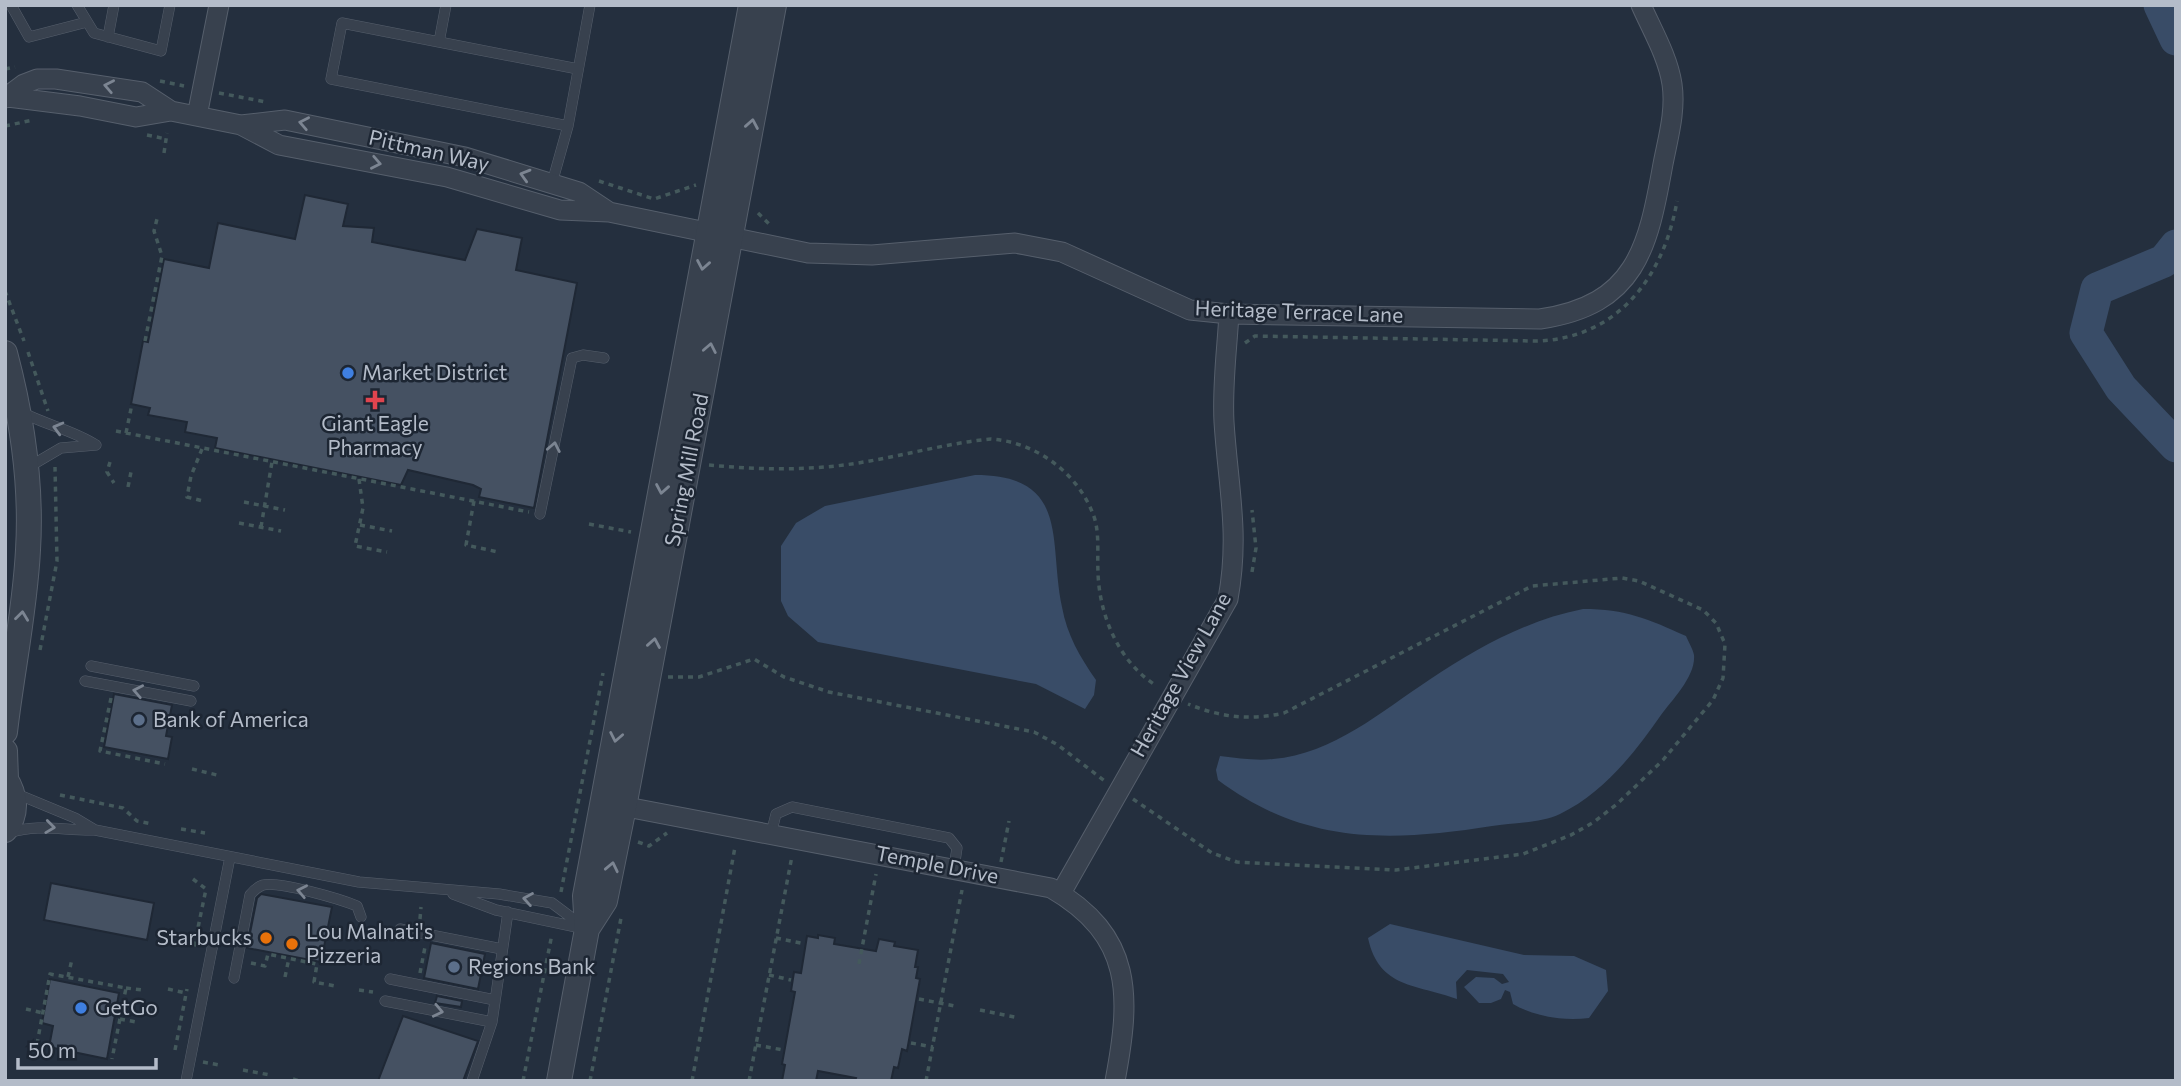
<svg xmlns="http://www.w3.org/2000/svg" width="2181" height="1086" font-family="Commissioner,sans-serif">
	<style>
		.water { fill: #394c67 }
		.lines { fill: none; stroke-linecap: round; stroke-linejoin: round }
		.river { stroke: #394c67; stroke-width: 33 }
		.building { fill: #455162; stroke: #1f2835; stroke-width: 2 }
		.service-casing { stroke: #565f6c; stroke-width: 11 }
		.minor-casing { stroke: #565f6c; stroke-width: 21 }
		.tertiary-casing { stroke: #565f6c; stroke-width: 26 }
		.path { stroke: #44595c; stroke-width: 3.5; stroke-dasharray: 5 5; stroke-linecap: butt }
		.service { stroke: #38414e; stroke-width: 10 }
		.minor { stroke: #38414e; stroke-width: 19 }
		.tertiary { stroke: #38414e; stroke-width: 24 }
		.oneway { stroke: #7c8592 }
		.shop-dot { fill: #3f7fe0; stroke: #1d2633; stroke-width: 2.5 }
		.health-dot { fill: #e0444e; stroke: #1d2633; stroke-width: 2.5 }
		.service-dot { fill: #5c6f8a; stroke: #1d2633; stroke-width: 2.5 }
		.food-dot { fill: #e8710a; stroke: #1d2633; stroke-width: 2.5 }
		.labels { text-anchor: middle; stroke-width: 5; stroke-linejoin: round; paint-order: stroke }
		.street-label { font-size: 21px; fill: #b4bcc9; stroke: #1d2633 }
		.poi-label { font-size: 21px; fill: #b4bcc9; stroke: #1d2633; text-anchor: start }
	</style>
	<rect width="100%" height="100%" fill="#242f3e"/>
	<path class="water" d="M975,475C1071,475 1048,541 1062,607C1067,635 1080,657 1096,680L1094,695L1085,709L1036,684L818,642L788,616L781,601V546L796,523L825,506Z
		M1583,609C1626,609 1648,619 1686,636C1688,641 1693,649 1694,655C1696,676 1672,700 1661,715C1634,754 1603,793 1560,814C1541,823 1512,823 1492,826C1390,842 1305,845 1218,780L1216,770L1220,756C1238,758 1256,761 1273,759C1333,754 1382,711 1429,680C1477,648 1527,620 1583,609Z
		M1390,924L1524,955L1574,956L1606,970L1608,991L1589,1018C1564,1021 1535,1017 1513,1004L1510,992L1505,990L1501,999L1491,1003H1479L1464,987L1476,977L1494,978L1502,984L1509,982L1503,974L1467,970L1456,982L1457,999C1417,984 1379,989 1368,938Z"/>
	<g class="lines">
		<path class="river" d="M2160,5L2176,39
			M2176,246L2164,261L2097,289L2086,333L2121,388L2176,446"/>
	</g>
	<path class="building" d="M305,195L348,204L343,226L374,228L372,242L465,260L477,229L522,238L516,270L577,283L534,508L479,497L481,489L473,485L408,470L401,485L215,448L217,438L185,432L187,422L148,415L150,408L131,404L143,341L148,342L164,259L209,268L218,223L295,239Z
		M114,694L172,705L166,736L172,737L168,759L104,747Z
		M51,883L154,903L147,940L44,920Z
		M261,894L332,907L321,962L247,948L257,898Z
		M818,935L835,938L834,944L876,951L879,939L895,942L894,946L918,950L915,967H918L916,978L920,979L907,1051L902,1049L898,1068L894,1067L891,1081H855L856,1078L818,1071L816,1081H782L785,1065L782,1064L795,992L791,991L794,972L801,973L807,936L818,938Z
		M431,943L485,954L478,989L424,978Z
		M50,979L119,993L107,1059L49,1047L53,1026L42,1023Z
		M437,996L462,1001L461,1007L435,1003Z
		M403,1016L478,1041L463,1081H378Z"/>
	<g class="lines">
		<g class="service-casing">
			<path id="service" d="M11,5L29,37L87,22
				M77,5L94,33L161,51L170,5
				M446,5L439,42L578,69
				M108,37L114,5
				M439,42L342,23L331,79L568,126
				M552,183L568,126L590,5
				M21,412C46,425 73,430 96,445
				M27,468L61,448L96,445
				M540,514L572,358L583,355L604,358
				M91,666L194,686
				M85,681L191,701
				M17,794L75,818L95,830
				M9,833C39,823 65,831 95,830L359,882L499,894L552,903L584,927
				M771,834L776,814L792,807L949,838L957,848L954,868
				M453,894L496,910L581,928
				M400,929L502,949
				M234,978L250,895C254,890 257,887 263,885C279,881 340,899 357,906L361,917
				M390,979L495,1000
				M385,1001L492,1022
				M186,1081L230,857
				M472,1081L492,1022L508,912"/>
		</g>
		<g class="minor-casing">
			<path id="minor" d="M8,97L80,106L136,117L171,111L241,125L285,120L465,157L579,192L609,212
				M5,98L24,84L37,79H56L142,92L171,111
				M197,116L219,5
				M241,125L279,145L447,177L560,210L609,212L808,253L872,255L1015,243L1062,252L1190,310L1229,314L1540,319C1636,305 1648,248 1663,164C1668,138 1676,111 1672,84C1668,57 1652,30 1641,5
				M611,804L1051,888C1134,936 1131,996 1115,1081
				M1061,893L1228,599C1240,534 1228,486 1224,422C1222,386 1227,349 1229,314"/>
		</g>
		<g class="tertiary-casing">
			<path id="tertiary" d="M5,353C22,417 32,484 28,550C25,611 12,671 5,732
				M5,751L6,779
				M5,778C16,795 18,814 5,830
				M587,929L605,901L624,807L774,5
				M559,1081L587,929L585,896L751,5"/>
		</g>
		<path class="path" d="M5,69L15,67
			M160,81L184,86
			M219,93L266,102
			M5,126L33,120
			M147,135L166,139
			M164,153L167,133
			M599,181L654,199L696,185
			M758,213L772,227
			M5,291L24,341
			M145,341L162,256L154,231L157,219
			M1245,343L1255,336L1534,341C1617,340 1664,277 1677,201
			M28,352L48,411
			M116,431L529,512
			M126,433L132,404
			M202,449L191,476L187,497L203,501
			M110,462L107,472L114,483
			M709,465C761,470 812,471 864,462C906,455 948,443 991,439C1035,442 1077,472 1093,514C1100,531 1097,553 1098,572C1099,615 1119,663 1157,686
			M359,479L363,508L355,546L387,552
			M128,487L131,472
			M474,501L466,545L498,552
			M244,502L285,510
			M239,523L281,531
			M589,524L631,532
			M360,525L392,531
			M261,527L272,462
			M1252,572L1256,548L1252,510
			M40,650L57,561L55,467
			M668,677H699L754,659L784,677L829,692L1034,732L1058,745L1106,782
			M111,698L100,751L165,764
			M192,769L217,775
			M60,795L123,808L137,821L152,824
			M1133,799L1212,853L1237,862L1396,870L1523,854L1571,835L1594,822L1617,804L1663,760L1713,700L1723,678L1725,644L1716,623L1703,610L1639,581L1622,578L1532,586L1284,713C1249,721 1220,717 1188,704
			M181,829L205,833
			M638,842L649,846L667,833
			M1001,862L1009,821
			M193,879L206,889L194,947
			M561,892L603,673
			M420,919L421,907
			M776,938L805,944
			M251,963L265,966L268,954L317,964L314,982L335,986
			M859,964L876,874
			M420,973L425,947
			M769,975L791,980
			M68,977L72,959
			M285,977L289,958
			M126,988L142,990
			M168,989L186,993
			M359,990L373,992
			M919,999L955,1006
			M26,1009L43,1013
			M980,1010L1019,1018
			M120,1019L136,1022
			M911,1043L933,1047
			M37,1044L50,974L126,988L112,1059
			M756,1045L783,1050
			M175,1050L187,989
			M203,1062L219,1065
			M243,1070L270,1075
			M293,1079L300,1081
			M523,1081L552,934
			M590,1081L621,918
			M692,1081L735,847
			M749,1081L792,856
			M848,1081V1080
			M926,1081L962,890"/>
		<use href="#service" class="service"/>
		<use href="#minor" class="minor"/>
		<use href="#tertiary" class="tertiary"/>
	</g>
	<defs><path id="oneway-chevron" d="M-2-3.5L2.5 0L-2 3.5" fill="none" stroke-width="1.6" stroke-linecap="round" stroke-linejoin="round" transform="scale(1.75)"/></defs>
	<g class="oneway">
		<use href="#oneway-chevron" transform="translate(109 86) rotate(-169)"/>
		<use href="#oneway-chevron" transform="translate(304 123) rotate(-169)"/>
		<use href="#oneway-chevron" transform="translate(752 124) rotate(-80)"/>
		<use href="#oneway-chevron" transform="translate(376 163) rotate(11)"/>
		<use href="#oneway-chevron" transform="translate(525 175) rotate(-164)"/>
		<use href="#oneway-chevron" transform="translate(703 265) rotate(100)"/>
		<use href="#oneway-chevron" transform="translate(710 348) rotate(-79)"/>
		<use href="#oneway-chevron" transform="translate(58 428) rotate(-165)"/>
		<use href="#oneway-chevron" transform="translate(554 447) rotate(-79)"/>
		<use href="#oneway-chevron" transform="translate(662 489) rotate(100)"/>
		<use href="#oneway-chevron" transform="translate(22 616) rotate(-83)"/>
		<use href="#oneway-chevron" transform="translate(654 643) rotate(-80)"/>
		<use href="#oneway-chevron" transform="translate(138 691) rotate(-169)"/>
		<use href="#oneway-chevron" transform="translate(616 737) rotate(101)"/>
		<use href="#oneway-chevron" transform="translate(50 827) rotate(7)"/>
		<use href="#oneway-chevron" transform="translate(612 867) rotate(-78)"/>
		<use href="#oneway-chevron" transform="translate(302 891) rotate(-169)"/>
		<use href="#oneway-chevron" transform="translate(528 899) rotate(-170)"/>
		<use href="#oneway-chevron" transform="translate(438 1011) rotate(12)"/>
	</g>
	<g class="shop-dot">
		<circle cx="348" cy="373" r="7"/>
		<circle cx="81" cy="1008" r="7"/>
	</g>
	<path class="health-dot" d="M371.5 389.5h7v7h7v7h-7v7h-7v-7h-7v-7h7z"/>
	<g class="service-dot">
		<circle cx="139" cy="720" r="7"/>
		<circle cx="454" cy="967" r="7"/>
	</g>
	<g class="food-dot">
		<circle cx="266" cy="938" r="7"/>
		<circle cx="292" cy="944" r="7"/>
	</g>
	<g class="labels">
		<g class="street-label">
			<text transform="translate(429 151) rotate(13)" y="7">Pittman Way</text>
			<text transform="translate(1299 312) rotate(2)" y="7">Heritage Terrace Lane</text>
			<text transform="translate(687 470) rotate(-79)" y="7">Spring Mill Road</text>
			<text transform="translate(1181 675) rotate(-61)" y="7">Heritage View Lane</text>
			<text transform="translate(937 865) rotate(11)" y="7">Temple Drive</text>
		</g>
		<g class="poi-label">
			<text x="362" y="380">Market District</text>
			<text x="375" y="431" text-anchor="middle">Giant Eagle<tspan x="375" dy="24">Pharmacy</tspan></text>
			<text x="153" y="727">Bank of America</text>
			<text x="306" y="939">Lou Malnati's<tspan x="306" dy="24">Pizzeria</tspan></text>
			<text x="252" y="945" text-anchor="end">Starbucks</text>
			<text x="468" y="974">Regions Bank</text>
			<text x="95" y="1015">GetGo</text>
		</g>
	</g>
	<rect width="2181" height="1086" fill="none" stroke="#b4bcc9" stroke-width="14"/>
	<path d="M18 1058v10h138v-10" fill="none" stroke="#b4bcc9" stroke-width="3.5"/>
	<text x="28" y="1058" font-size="21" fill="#b4bcc9" stroke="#1d2633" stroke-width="5" paint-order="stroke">50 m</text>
</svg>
